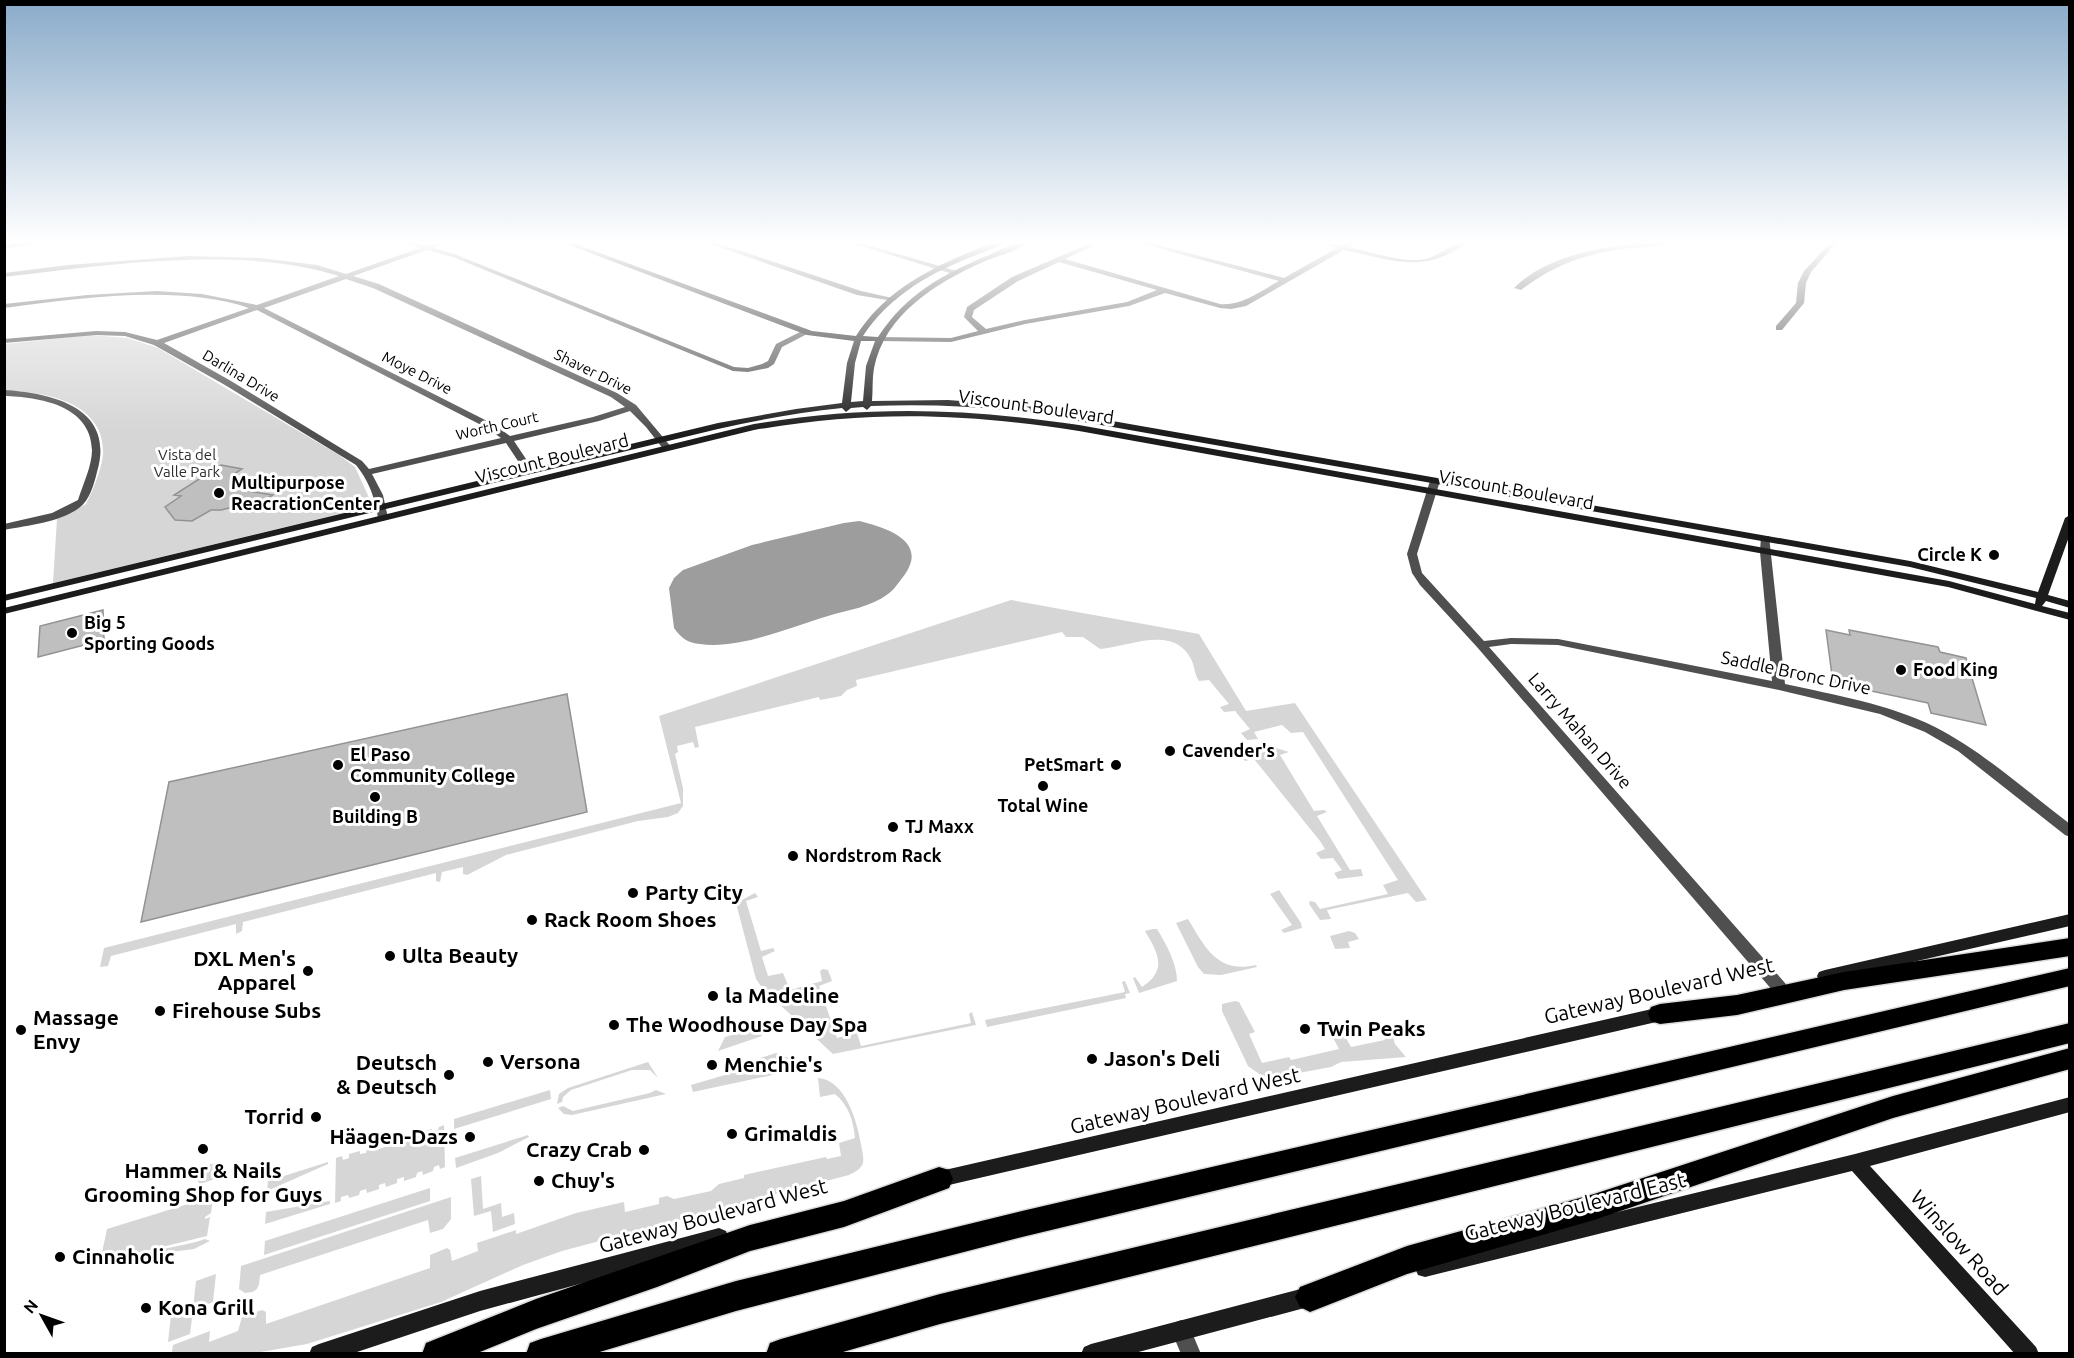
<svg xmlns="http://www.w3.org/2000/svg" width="2074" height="1358" font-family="Ubuntu,sans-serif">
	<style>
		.green { fill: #d6d6d6 }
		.water { fill: #9d9d9d }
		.building { fill: #bfbfbf; stroke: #939393; stroke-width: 1.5 }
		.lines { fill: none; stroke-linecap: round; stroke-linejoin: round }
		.highway-casing { stroke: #dbdbdb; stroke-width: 3 }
		.street { fill: #4f4f4f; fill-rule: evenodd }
		.secondary { fill: #1c1c1c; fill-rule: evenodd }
		.highway { fill: #000; fill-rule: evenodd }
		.poi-dot { fill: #000; stroke: #fff; stroke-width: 2 }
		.labels { text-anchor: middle; stroke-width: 6; stroke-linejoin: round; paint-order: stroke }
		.far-street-label { font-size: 15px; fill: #000; stroke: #fff }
		.far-park-label { font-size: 15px; fill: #2d2d2d; stroke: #fff }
		.street-label { font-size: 18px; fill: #000; stroke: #fff }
		.poi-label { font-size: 18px; font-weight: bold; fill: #000; stroke: #fff; text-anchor: start }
		.near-poi-label { font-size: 21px; font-weight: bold; fill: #000; stroke: #fff; text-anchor: start }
		.near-street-label { font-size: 21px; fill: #000; stroke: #fff }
	</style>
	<rect width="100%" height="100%" fill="#fff"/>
	<path class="green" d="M91,335L127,338L158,348L339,455L355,467L371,502L360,509L53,583L57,519L86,504C93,490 101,471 103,455C106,402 44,391 5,391V344Z
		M1011,600L1199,634L1246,711L1295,703L1427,900L1416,902L1408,893L1327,910L1331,919L1320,920L1309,904L1310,901L1315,902L1320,909L1388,894L1383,885L1398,880L1303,732L1291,733L1282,725L1254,732L1258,739L1247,740L1241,733L1250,729L1235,711L1224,712L1220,707L1229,704L1209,680L1199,681C1194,674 1195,666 1191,659C1173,624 1128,647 1100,649L1083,637H1066L1062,632L856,680L857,686L847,690L841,696L820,700L819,697L695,727L699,747L695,748L693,742L677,746L678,752L675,754L683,788V806L678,813L668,817L638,821L506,855L467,875L463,874V867L442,872L440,882L436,881V873L243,922L242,931L236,934V924L111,956L108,966L100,967L104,948L681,803L659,716Z
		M1276,748L1289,752L1280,755L1314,811L1324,810L1327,812L1317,816L1350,870L1361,869L1363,876L1338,879L1334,873L1342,870L1333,858L1321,859L1316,853L1325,849L1320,841L1254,759L1245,761L1243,759Z
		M1279,890L1301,923L1302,928L1284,933L1281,930L1292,925L1270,894Z
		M755,893L758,897L746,901L761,951L773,948L775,951L762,957L768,976L783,973L790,990L822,981L820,971L823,969L828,970L832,981L819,986L837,1038L857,1033L861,1046L971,1023L969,1014L972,1012L976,1025L833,1054L763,989L756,979L737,907L740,901Z
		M1188,919C1205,947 1217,974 1256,965L1257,967L1221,975L1204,974L1198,967L1176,923Z
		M1153,929H1157C1166,944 1177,963 1177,981L1139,993L1133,978L1135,977L1142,987C1168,970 1158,953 1145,931Z
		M1349,931L1355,933L1359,939L1348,942L1350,948L1335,949L1330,936Z
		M1125,981L1130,993L1125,994L1126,998L987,1027L985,1020L1125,992L1122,982Z
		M1235,1001L1239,1002L1255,1032L1249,1034L1262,1063L1289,1057L1291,1060L1339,1049L1329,1030L1340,1027L1351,1047L1385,1040L1381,1031L1393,1028L1395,1031L1392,1034L1395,1044L1406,1057L1341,1062L1331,1067L1266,1079L1248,1066L1222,1011V1004Z
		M756,1028L762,1036L718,1051L725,1037Z
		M776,1053L794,1060L787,1069L777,1074L693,1092L691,1085L762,1064L760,1058Z
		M648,1062L658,1078L650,1070H632L571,1090L563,1097L562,1102L557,1104L559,1094L568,1088Z
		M818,1078C846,1080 857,1122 861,1144C862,1150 864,1157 863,1163C861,1169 855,1172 849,1175L562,1251L523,1265L441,1302L307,1344L255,1353H169L172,1352L173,1345L210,1331L209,1342L238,1331L242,1317L262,1310L266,1312V1324L430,1268V1255L447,1248L450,1250L452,1261L478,1251L477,1243L516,1230V1234L576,1213L624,1202L625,1212L659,1204V1198L667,1196L674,1199L711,1191L719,1184L744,1178V1175L826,1157L827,1159L841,1156L839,1143L855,1138C853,1120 849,1106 835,1094L820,1097Z
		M550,1090L551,1099L454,1129V1119Z
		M656,1090L666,1094L572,1115L564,1114L558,1108L563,1106L573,1111L650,1093Z
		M444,1125L445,1167L440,1169L439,1165L434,1167L433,1171L423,1175L422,1171L417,1173L416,1177L404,1181V1177L397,1179V1183L386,1187L385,1183L379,1185V1189L367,1193L366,1189L360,1191L359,1195L349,1198L348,1195L341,1197V1201L335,1203L336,1158L342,1156L343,1160L349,1158V1154L360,1151V1154L366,1153L367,1149L379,1145V1149L385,1147V1143L396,1140L397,1143L403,1141V1138L415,1134V1137L422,1135V1132L432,1129V1132L438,1130L439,1127Z
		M528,1135L529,1137L498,1153L456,1168L455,1158Z
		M328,1162V1164L267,1191L268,1181Z
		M215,1163L214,1175L218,1178L200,1184L189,1171Z
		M481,1176L483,1209L501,1203L502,1217L514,1213L515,1224L493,1232L491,1211L474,1216L471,1179Z
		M430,1188V1201L264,1255L265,1241Z
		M451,1197V1219L443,1229L430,1233L428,1220L260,1275C259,1287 259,1292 245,1293L239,1289L241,1266Z
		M201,1200H213L211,1213L205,1217V1219L210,1217L207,1236L100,1262L107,1229Z
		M330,1201V1204L265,1224L266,1212Z
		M205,1239L210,1241L194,1249L139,1256C161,1247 183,1247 205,1239Z
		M216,1274L213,1302L193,1310L190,1334L168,1342L171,1315L193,1308L196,1281Z"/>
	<path class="water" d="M859,521C888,528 930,542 903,577C898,583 894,590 888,594C871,607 848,610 828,616C791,627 738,650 700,644C688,643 681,638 674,628L669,588L674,578L683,570L752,545L844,523Z"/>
	<path class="building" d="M221,465L242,469L231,476L258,484L248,491L273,495L249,509L233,507L221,510H211L192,521L175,520L165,507L181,496L174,495Z
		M103,610L104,640L38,657L40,626Z
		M1826,630L1850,635L1849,630L1938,647L1940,652L1966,658L1986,725L1931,713L1928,703L1833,683Z
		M567,694L587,812L141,922L169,782Z"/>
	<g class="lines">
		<g class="highway-casing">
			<path id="highway" d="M2070,938V956L1844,990L1737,1015L1660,1024L1651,1021L1648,1014L1651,1007L1660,1004L1737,995L1844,972Z
				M2070,968V986L1022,1237L736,1311L593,1354H526L530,1343L541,1339L736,1281L1022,1211Z
				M2070,1023V1043L940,1324L836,1354H766L770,1343L781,1339L940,1294Z
				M2070,1048V1069L1893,1118L1594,1220L1407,1274L1310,1312L1300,1307L1295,1297L1300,1287L1407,1246L1594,1194L1893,1096Z
				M939,1167L949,1170L953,1179L949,1188L844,1227L750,1251L657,1287L536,1329L475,1354H422L426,1343L536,1299L750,1225L844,1201Z"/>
		</g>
		<path class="street" d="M27,242H43L4,249V245Z
			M404,242C412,242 418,245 426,245C432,246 440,242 447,242L434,248L457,255L734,367L748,368L762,364L768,361L776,344L804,330L811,332L782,347L774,364L768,368L748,372L733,371L453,257L427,250L353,276L379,284L617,393L636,405L672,448L670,450H664L646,427L630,411L599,421L514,441L528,462L523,465L520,464L506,443L372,474L383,495L388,518L383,521L378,518C375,498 369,481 356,465L225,385L154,345L125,336L96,335L4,343V339L96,331L125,332L157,340L249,308C179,284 78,298 4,308V304L87,295L157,291L202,294L257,305L339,276C243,245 105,265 4,277V273L68,265L188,256L261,258L317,265L346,274L420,248ZM346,279L373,288L611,397L625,407L593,417L510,436L493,424L264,308ZM257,310L487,428L501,438L369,469L362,461L231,381L164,343Z
			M705,242H714L861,291L897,299L893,301L857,295Z
			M848,242H857L960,272L953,274Z
			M1093,242H1101L1065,259L1220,304C1242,306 1260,291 1279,281L1136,242H1146L1284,278L1337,248L1314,242L1342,245L1349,242H1356L1349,247C1371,252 1408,265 1429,258C1443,253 1454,241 1468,242C1425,275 1392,260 1344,250L1246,306L1231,309L1220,308L1165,293L1129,306L1025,324L951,342L880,341L876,339L880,337L951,338L978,331L964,317L967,307L1012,277ZM1059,262L1157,290L1127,302L1025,320L986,329L972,317L974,310L1018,281Z
			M1649,242H1668C1657,248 1637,247 1623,249C1584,254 1552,266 1521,290L1514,288C1549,254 1602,247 1649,242Z
			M1831,242H1837L1811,272L1806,283L1804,303L1782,330H1776V326L1796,303L1798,283L1804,271Z
			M4,390C53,393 116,408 97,472C94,484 90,500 79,508C58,523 29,525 4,530V524L52,513L78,500C83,484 92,466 92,450C91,405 39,397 4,396Z
			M1435,478L1440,481L1417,554L1422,573L1484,641L1511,638L1558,639L1772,681L1760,552L1761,536H1769L1785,684C1835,695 1889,704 1935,727C1984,752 2026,791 2070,824V837L2065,835L1958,751L1925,732L1880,714L1779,690L1558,645L1511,644L1489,647L1785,983L1787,987L1785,991L1779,993L1773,991L1477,647L1420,585L1412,573L1407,554L1430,481Z
			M1181,1320L1188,1323L1201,1354H1181L1171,1330L1174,1323Z"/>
		<path class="secondary" d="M561,242H570L812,331L856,336C882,295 921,273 965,254C978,249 990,242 1004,242C995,249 978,254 966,259C925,276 888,298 863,336L878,337C906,294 943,274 989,255C1002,249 1015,242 1029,242C1018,251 997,256 983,262C936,283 885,314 874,368C872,379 873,390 872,401L948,400L1027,406L1910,561L2038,592L2065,518L2070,515V534L2048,595L2070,601V608L2046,601L2042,606L2070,613V620L1948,587L1079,431C964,413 869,410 754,430L4,614V608L754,424C869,405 964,408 1079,425L1949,581L2035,604L2036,598L1910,567L1027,412C975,406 924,404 871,406L867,410L863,407L851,408L846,412L842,408C800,412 759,420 718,429L4,601V595L718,423L796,409L842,403L847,363L854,341L807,335ZM861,341H875L866,366L863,401L851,402L855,363Z
			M2055,242H2070V246L2056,243Z
			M2070,914V926L1825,982L1819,980L1817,976L1819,972L1825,970Z
			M1665,1006L1671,1008L1673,1013L1671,1018L1665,1020L936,1188L930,1186L927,1180L930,1174L936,1172Z
			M2070,1097V1112L1870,1166L2036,1347L2039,1354H2015L1852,1171L1425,1277L1418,1275L1415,1268L1418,1261L1425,1259L1855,1154Z
			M719,1228L726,1231L728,1237L726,1243L719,1246L480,1311L351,1354H309L312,1347L319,1344L480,1291Z
			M1312,1286L1319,1289L1322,1296L1319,1303L1312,1306L1131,1354H1081L1084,1347L1091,1344Z"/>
		<use href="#highway" class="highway"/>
	</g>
	<linearGradient id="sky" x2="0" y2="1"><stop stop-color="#8aabca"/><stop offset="0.56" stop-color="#fff"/><stop offset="1" stop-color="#fff" stop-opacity="0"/></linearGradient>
	<rect width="2074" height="432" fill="url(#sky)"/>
	<g class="poi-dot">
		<circle cx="219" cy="493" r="6"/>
		<circle cx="1994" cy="555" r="6"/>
		<circle cx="72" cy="633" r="6"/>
		<circle cx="1901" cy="670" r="6"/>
		<circle cx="1170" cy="751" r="6"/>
		<circle cx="338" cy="765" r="6"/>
		<circle cx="1116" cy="765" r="6"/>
		<circle cx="1043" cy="786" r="6"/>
		<circle cx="375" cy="797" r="6"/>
		<circle cx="893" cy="827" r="6"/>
		<circle cx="793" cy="856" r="6"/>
		<circle cx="633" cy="893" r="6"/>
		<circle cx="532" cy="920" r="6"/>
		<circle cx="390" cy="956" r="6"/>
		<circle cx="308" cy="971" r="6"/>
		<circle cx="713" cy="996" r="6"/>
		<circle cx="160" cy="1011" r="6"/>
		<circle cx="614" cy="1025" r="6"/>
		<circle cx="1305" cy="1029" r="6"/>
		<circle cx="21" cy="1030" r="6"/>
		<circle cx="1092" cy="1059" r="6"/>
		<circle cx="488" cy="1062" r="6"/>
		<circle cx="712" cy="1065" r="6"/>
		<circle cx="449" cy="1075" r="6"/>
		<circle cx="316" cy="1117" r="6"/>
		<circle cx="732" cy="1134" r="6"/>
		<circle cx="470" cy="1137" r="6"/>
		<circle cx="203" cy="1149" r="6"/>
		<circle cx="644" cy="1150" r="6"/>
		<circle cx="539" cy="1181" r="6"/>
		<circle cx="60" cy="1257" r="6"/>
		<circle cx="146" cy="1308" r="6"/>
	</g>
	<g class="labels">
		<g class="far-street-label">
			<text transform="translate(593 372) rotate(26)" y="5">Shaver Drive</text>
			<text transform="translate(417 373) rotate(27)" y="5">Moye Drive</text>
			<text transform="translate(241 376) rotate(31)" y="5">Darlina Drive</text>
			<text transform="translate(497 426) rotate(-13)" y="5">Worth Court</text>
		</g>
		<g class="far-park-label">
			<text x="187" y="460">Vista del<tspan x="187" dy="17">Valle Park</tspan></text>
		</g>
		<g class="street-label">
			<text transform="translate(1036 407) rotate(8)" y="6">Viscount Boulevard</text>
			<text transform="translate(552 459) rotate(-14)" y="6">Viscount Boulevard</text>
			<text transform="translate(1516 490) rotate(10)" y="6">Viscount Boulevard</text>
			<text transform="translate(1796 673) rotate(12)" y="6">Saddle Bronc Drive</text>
			<text transform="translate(1580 731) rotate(49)" y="6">Larry Mahan Drive</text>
		</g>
		<g class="poi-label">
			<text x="231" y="489">Multipurpose<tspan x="231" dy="21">ReacrationCenter</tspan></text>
			<text x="1982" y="561" text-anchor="end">Circle K</text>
			<text x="84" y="629">Big 5<tspan x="84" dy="21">Sporting Goods</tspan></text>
			<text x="1913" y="676">Food King</text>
			<text x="1182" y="757">Cavender's</text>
			<text x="350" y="761">El Paso<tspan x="350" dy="21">Community College</tspan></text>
			<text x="1104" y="771" text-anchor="end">PetSmart</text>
			<text x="1043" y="812" text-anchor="middle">Total Wine</text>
			<text x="375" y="823" text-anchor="middle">Building B</text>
			<text x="905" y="833">TJ Maxx</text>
			<text x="805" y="862">Nordstrom Rack</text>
		</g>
		<g class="near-poi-label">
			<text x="645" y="900">Party City</text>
			<text x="544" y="927">Rack Room Shoes</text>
			<text x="402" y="963">Ulta Beauty</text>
			<text x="296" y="966" text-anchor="end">DXL Men's<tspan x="296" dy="24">Apparel</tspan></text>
			<text x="725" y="1003">la Madeline</text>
			<text x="172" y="1018">Firehouse Subs</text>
			<text x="33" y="1025">Massage<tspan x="33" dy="24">Envy</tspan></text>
			<text x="626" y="1032">The Woodhouse Day Spa</text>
			<text x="1317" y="1036">Twin Peaks</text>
			<text x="1104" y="1066">Jason's Deli</text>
			<text x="500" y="1069">Versona</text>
			<text x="437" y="1070" text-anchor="end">Deutsch<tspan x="437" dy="24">&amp; Deutsch</tspan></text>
			<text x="724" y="1072">Menchie's</text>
			<text x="304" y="1124" text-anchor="end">Torrid</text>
			<text x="744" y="1141">Grimaldis</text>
			<text x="458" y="1144" text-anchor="end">Häagen-Dazs</text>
			<text x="632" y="1157" text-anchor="end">Crazy Crab</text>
			<text x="203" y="1178" text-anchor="middle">Hammer &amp; Nails<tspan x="203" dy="24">Grooming Shop for Guys</tspan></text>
			<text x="551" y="1188">Chuy's</text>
			<text x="72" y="1264">Cinnaholic</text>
			<text x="158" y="1315">Kona Grill</text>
		</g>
		<g class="near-street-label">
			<text transform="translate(1659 991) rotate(-13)" y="7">Gateway Boulevard West</text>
			<text transform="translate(1185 1101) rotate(-13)" y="7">Gateway Boulevard West</text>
			<text transform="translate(1575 1207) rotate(-14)" y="7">Gateway Boulevard East</text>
			<text transform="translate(713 1216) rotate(-15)" y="7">Gateway Boulevard West</text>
			<text transform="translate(1959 1243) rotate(48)" y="7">Winslow Road</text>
		</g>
	</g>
	<rect width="2074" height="1358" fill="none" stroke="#000000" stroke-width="12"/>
	<g transform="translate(42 1316) rotate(310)" stroke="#ffffff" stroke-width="4.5" paint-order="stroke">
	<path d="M0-4.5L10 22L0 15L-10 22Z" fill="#000000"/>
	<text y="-9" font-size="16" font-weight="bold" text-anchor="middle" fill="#000000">N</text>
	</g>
</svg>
